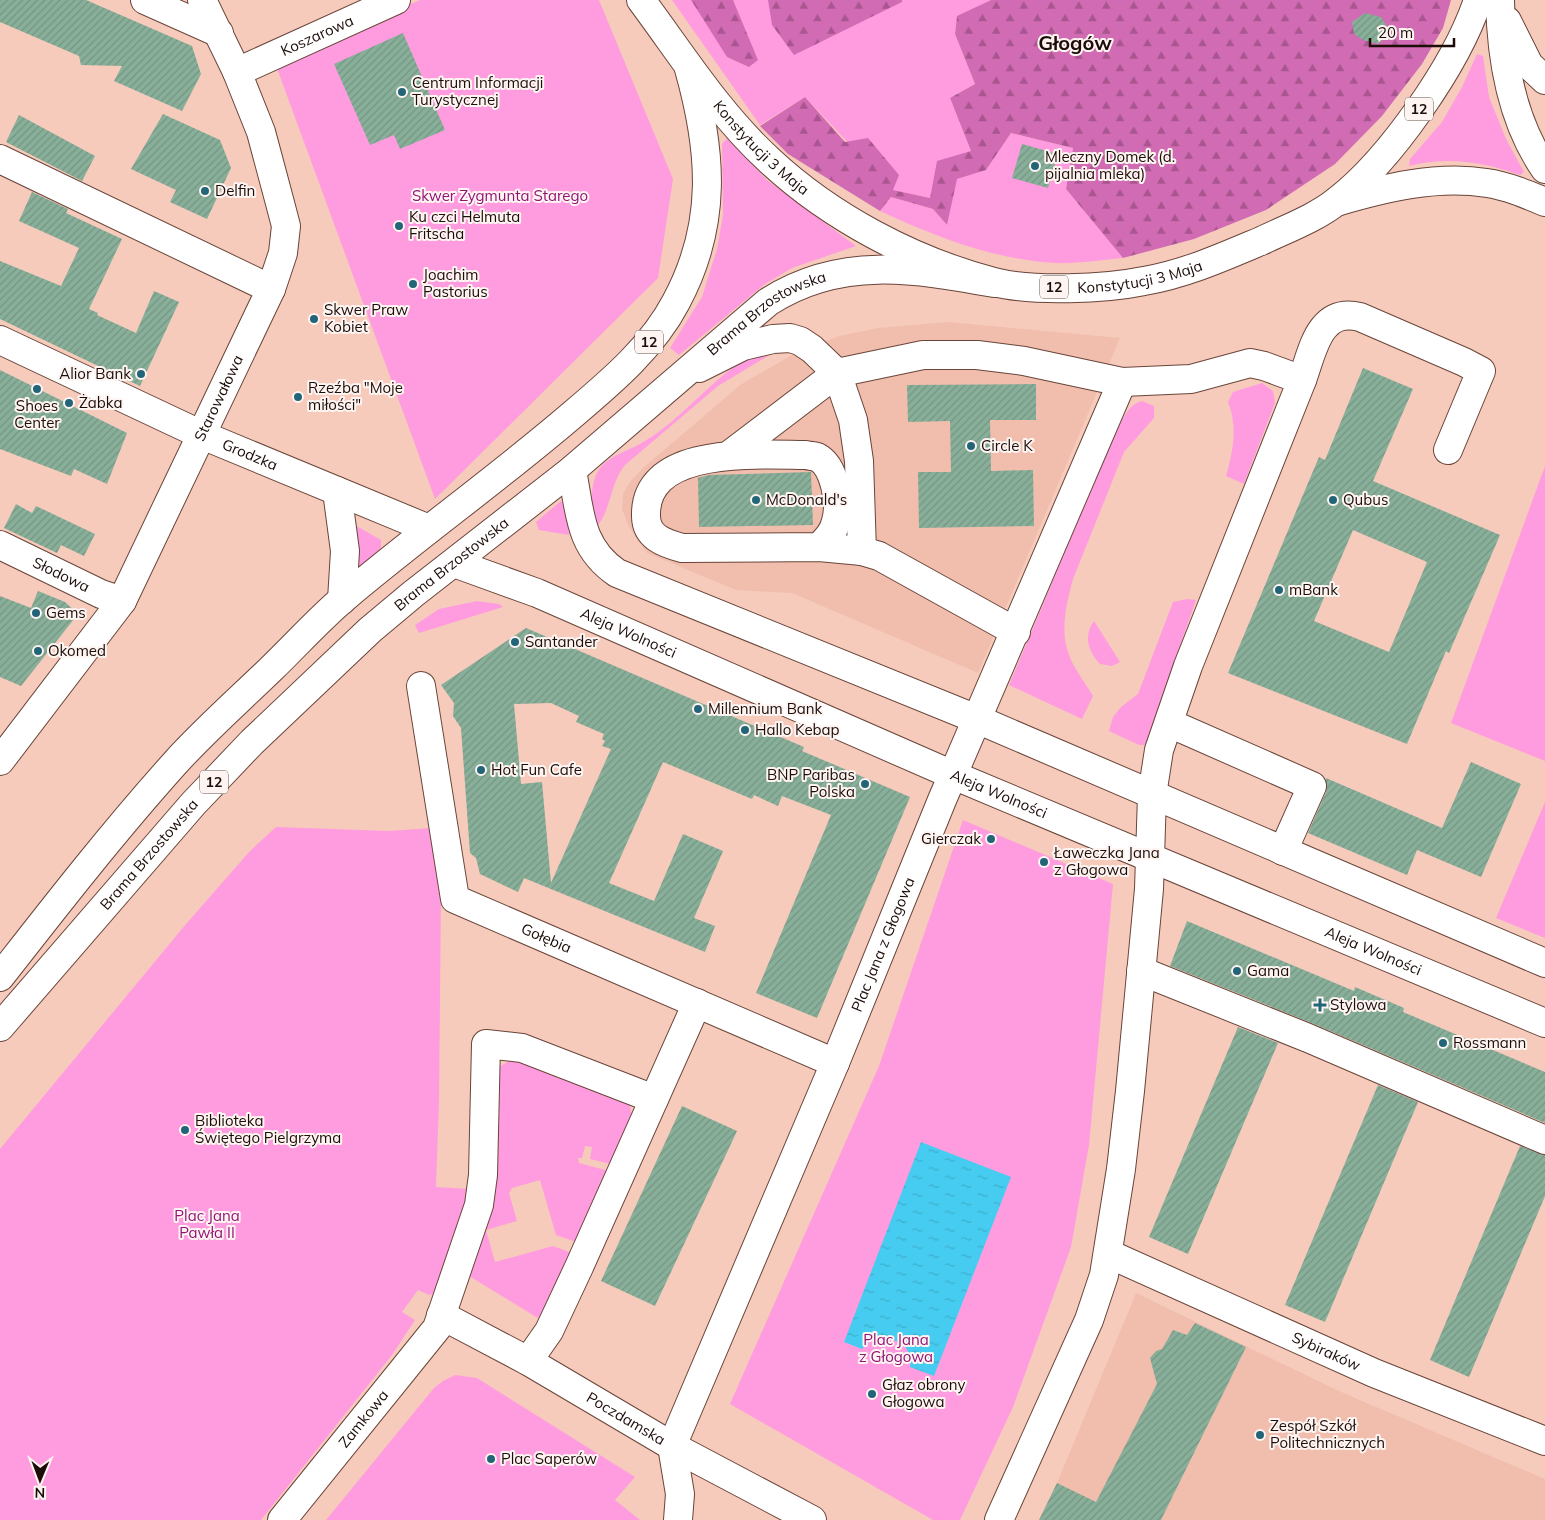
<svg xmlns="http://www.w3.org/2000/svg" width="1545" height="1520" font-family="Mulish,sans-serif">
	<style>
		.built { fill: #f1beae }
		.green { fill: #ff9cdf }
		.forest { fill: url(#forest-firs) }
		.water { fill: url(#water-ripples) }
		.building { fill: url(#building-hatch); fill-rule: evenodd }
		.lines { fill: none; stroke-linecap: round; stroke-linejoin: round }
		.minor-casing { stroke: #694539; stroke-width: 30 }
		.major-casing { stroke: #694539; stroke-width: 30 }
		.minor { stroke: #fff; stroke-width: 28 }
		.major { stroke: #fff; stroke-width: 28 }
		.poi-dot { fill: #226578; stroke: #fef5f2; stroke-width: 2 }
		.labels { text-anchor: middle; stroke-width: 4; stroke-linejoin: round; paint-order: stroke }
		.shield { fill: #fef5f2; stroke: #60534f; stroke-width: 1 }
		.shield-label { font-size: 14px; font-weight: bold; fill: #1c0d09 }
		.street-label { font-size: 15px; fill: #1c0d09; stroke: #fef5f2 }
		.poi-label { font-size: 15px; fill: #1c0d09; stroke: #fef5f2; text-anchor: start }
		.park-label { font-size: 15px; fill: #921376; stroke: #fef5f2 }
		.district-label { font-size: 20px; font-weight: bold; fill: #1c0d09; stroke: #fef5f2 }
	</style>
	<defs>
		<pattern id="forest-firs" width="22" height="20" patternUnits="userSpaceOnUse" patternTransform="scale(1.25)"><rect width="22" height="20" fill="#d16bb3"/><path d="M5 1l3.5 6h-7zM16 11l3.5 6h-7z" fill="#a95690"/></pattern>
		<pattern id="water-ripples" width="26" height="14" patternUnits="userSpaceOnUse" patternTransform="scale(1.25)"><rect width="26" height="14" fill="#46ccf0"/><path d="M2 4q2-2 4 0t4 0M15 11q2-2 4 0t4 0" fill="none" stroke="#3daecc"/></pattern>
		<pattern id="building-hatch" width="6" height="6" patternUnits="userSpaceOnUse" patternTransform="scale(1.25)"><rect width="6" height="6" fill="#88af99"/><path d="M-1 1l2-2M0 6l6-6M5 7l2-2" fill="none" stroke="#759582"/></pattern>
	</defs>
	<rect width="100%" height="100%" fill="#f6cbbc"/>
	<path class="built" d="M948,322L1120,338L978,673L792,593L736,590L647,553L629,527L622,509L623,494L629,483L644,467L740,385L797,352L839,336L878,328Z
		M1136,1293L1339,1391L1545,1479V1520H1039L1057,1483Z"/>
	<path class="green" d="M420,0H599L673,179L658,278L435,499L275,63Z
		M672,0H991L957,17L955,34L975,84L950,98L971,151L930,198L893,190L805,97L760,125Z
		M1477,54L1483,56L1489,97L1506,139L1524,172L1520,175C1483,162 1448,156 1409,166L1410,159L1442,122L1462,87Z
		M1011,133L1073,148L1066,189L1123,258C1101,260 1077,264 1055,263C992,259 936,237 880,211L891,197L933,209L947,225L956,179L986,170Z
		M727,138L767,180L856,246L792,268L765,284L679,355L670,348L702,297L717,249L723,215L722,144Z
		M771,354L718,386L625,465C610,483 612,507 598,525L595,524C591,506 589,484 600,468C609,456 627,451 640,444C676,424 702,390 735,366C747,358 758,356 771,354Z
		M1262,383L1273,391L1275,403L1244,484L1226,476C1233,451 1238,427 1228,402L1233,392Z
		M1142,401L1154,406V418L1124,452L1073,579C1067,601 1060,630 1068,652C1073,668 1085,682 1093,696L1082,719L1009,685L1113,438C1120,425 1126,405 1142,401Z
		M1545,466V761L1451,723Z
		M561,501L566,509L569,535L539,530L536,522Z
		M353,524L381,540V548L360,567L352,568Z
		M1187,599L1196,600L1147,741L1144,745H1139L1109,731L1113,717L1121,707L1138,694L1173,602Z
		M477,601L499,604L503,607L419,633L415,625L439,609Z
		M1094,621L1120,662L1112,666L1100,664C1088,651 1083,636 1094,621Z
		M1545,802V938L1496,918Z
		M963,820L1113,884L1089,1145L1071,1247L1013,1407L960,1520H933L730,1404L879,1066Z
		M276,827L389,831L431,828L441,892L439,1101L436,1187L471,1189L435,1293L429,1295L418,1290L402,1312L415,1320L392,1355L261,1520H0V1149L186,924L250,851Z
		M515,1057L629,1102L632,1115L611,1164L590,1159L592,1147L585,1146L582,1158H578L579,1163L609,1171L576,1242L556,1235L540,1180L512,1188L509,1193L517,1221L486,1230L495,1262L553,1246L572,1253L541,1320L464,1273L499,1067Z
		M455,1375L477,1378L635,1477L615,1500L640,1520H326L434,1388L443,1381Z"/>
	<path class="forest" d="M691,0H733L758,60L749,67L727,57Z
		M768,0H902V2L794,55L772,25Z
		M991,0H1451L1443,28L1422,64L1382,116L1335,164L1266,210L1194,239L1123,258L1066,189L1073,148L1011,133L986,170L957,179L947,225L933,209L891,197L880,211L788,154L760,126L805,97L845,142L868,138L899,175L893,190L930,198L937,161L971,151L950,98L975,84L955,34L957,16Z"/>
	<path class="water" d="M921,1142L1011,1177L934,1376L910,1367C913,1342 892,1336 871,1340L862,1349L844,1342Z"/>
	<path class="building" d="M0,0H86L192,46L201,74L182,111L114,81L122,66L81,65L79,56L0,22Z
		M1365,13L1381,17L1386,25L1388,30L1386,37L1378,44L1363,40L1354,34L1352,22Z
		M403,33L445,130L400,149L394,135L370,145L334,64Z
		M163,114L220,140L231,168L207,219L170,202L176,190L131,169Z
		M19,115L95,156L82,181L6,142Z
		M1022,144L1058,154L1048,188L1012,178Z
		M32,192L68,209L66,213L122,239L89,309L98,313L97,315L136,333L154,291L179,302L140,386L0,319V261L61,286L79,248L19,221Z
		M1363,368L1413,389L1373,481L1500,535L1449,653L1446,651L1407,744L1228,673L1319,457L1325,460ZM1353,530L1427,562L1389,652L1314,621Z
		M0,370L127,433L107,484L74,469L71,476L0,449Z
		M1036,384V420H990L991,471L1033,470L1034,526L919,528L918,472H951L950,421L908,422L907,385Z
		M811,472L813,525L699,527L698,478L709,475Z
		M16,504L32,513L36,506L95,534L84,556L61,545L57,553L4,528Z
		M38,591L65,602L78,614L21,686L0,677V596L31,608Z
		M526,628L804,747L802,751L910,797L817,1018L756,993L831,815L782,796L778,806L754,795L752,799L663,762L609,883L654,901L683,834L723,851L694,918L715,926L705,952L524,878L518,892L480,874L476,858L470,853L461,728L453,716L454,703L441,685ZM551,703L579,716L576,722L604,734L602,739L605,741L602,746L611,749L551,883L542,782L521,784L514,704Z
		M1471,762L1521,784L1481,877L1417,850L1407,875L1308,833L1326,792V778L1442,828Z
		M1187,921L1354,991L1355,987L1404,1008L1403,1012L1545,1072V1123L1314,1024L1170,966Z
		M1238,1027L1278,1043L1188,1254L1149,1237Z
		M1378,1085L1418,1102L1325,1322L1285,1305Z
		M682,1106L737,1131L655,1306L601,1281Z
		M1520,1146L1545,1155V1196L1469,1377L1430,1360Z
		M1195,1323L1246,1347L1161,1520H1039L1057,1483L1096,1502L1157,1384L1150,1358L1156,1351L1162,1349L1173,1330L1187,1335Z"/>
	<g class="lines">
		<g class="minor-casing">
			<g id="minor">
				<path d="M145,0L219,33"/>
				<path d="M1500,0C1501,59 1511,120 1545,169"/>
				<path d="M1507,21L1529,65L1545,80"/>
				<path id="s1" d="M237,72L396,0"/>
				<path d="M0,159L271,289"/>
				<path d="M1336,202C1384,188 1436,175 1487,183C1507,186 1526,194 1545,202"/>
				<path id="s2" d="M0,340L202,435L429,529"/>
				<path d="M699,368L743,346L773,339L790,338L800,341L812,349L837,373L853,420L859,461L862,551L879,556L1016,632"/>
				<path d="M1302,380C1313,350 1319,307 1360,317L1464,362L1481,371L1448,450"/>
				<path d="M728,456L837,373L923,355H977L1024,361L1122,382L1191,379L1250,363L1264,366L1302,380L1188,666L1159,750L1152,795L1149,889L1130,1091L1121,1169L1104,1275L1089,1320L999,1520"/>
				<path d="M572,470C580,512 579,547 617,573L979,720L1545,963"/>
				<path d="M337,491L345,551L342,600"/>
				<path id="s3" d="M0,545L101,594L122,601"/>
				<path d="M819,547C827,539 834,532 836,521C841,504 835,466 817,457C814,456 809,456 806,455C759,455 644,445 646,516C646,537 664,543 682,548L819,547L862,551"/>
				<path id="s4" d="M454,563L537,593L953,775L1545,1023"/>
				<path id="s5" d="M421,686L455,899L835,1063"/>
				<path d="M1169,723L1312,786L1283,851"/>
				<path id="s6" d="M0,761L122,601L271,289L283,253L286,226L280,203L261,132L237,72L202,0"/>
				<path d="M1141,971L1308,1038L1545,1140"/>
				<path id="s7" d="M1109,1254L1374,1373L1545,1441"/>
				<path id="s8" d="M441,1315L528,1361L672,1446L812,1520"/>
				<path d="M528,1361L549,1331L579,1267L697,1003"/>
				<path id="s9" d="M672,1446L835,1063L942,800L1122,382"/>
				<path d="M672,1446L680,1494L678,1520"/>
				<path id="s10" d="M282,1520L437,1328L479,1205L483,1175L486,1044L522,1048L654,1099"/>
			</g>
		</g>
		<g class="major-casing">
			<g id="major">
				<path id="s11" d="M641,0C682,55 718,113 769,160C830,217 913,261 994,282C1033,292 1105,289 1144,281C1185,274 1223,257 1261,241C1286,229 1316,218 1337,201C1390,160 1457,64 1478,0"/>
				<path d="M0,977C57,904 114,831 176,762C205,730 239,700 271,669C295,646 318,620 344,598C416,537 493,482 565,421C606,386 651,350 676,302C718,224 712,151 689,69"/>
				<path id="s12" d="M0,1027L193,804L252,742L370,630L413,594L572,470L768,302C840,255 916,269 995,283"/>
			</g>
		</g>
		<use href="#minor" class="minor"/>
		<use href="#major" class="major"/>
	</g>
	<g class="poi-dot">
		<circle cx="402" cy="92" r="5"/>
		<circle cx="1035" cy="166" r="5"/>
		<circle cx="205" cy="191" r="5"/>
		<circle cx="399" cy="226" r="5"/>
		<circle cx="413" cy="284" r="5"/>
		<circle cx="314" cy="319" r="5"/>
		<circle cx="141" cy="374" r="5"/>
		<circle cx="37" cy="389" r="5"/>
		<circle cx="298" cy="397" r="5"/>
		<circle cx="69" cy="403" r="5"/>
		<circle cx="971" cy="446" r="5"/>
		<circle cx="756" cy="500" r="5"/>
		<circle cx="1333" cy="500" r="5"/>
		<circle cx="1279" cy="590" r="5"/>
		<circle cx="36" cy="613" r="5"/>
		<circle cx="515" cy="642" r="5"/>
		<circle cx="38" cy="651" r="5"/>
		<circle cx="698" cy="709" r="5"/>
		<circle cx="745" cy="730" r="5"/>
		<circle cx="481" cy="770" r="5"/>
		<circle cx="865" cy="784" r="5"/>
		<circle cx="991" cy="839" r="5"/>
		<circle cx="1044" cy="862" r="5"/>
		<circle cx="1237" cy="971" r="5"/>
		<path d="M1317.5 997.5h5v5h5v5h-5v5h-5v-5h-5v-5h5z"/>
		<circle cx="1443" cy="1043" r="5"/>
		<circle cx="185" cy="1130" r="5"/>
		<circle cx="872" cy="1394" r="5"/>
		<circle cx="1260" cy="1435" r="5"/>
		<circle cx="491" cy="1459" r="5"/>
	</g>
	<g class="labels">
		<g class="shield">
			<rect x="1405" y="97.5" width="28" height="23" rx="4"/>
			<rect x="1040" y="275.5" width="28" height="23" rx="4"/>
			<rect x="635" y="330.5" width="28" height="23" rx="4"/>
			<rect x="200" y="770.5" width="28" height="23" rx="4"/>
		</g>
		<g class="shield-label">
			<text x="1419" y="114">12</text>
			<text x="1054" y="292">12</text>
			<text x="649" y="347">12</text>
			<text x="214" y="787">12</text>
		</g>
		<g class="street-label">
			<text dy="5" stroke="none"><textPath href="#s1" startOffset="88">Koszarowa</textPath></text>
			<text dy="5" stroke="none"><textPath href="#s11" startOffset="191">Konstytucji 3 Maja</textPath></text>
			<text dy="5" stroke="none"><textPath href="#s11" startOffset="611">Konstytucji 3 Maja</textPath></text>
			<text dy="5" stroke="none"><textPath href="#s12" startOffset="1052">Brama Brzostowska</textPath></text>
			<text dy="5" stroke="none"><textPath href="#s6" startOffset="426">Starowałowa</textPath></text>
			<text dy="5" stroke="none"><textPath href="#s2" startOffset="275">Grodzka</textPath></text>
			<text dy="5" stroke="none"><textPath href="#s12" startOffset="648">Brama Brzostowska</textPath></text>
			<text dy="5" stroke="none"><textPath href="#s3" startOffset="68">Słodowa</textPath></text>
			<text dy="5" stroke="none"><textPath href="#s4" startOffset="188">Aleja Wolności</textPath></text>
			<text dy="5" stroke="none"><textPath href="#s4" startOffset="592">Aleja Wolności</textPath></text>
			<text dy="5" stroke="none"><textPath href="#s12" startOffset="228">Brama Brzostowska</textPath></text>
			<text dy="5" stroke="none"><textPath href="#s5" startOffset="315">Gołębia</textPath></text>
			<text dy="5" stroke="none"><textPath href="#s9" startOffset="544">Plac Jana z Głogowa</textPath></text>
			<text dy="5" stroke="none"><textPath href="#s4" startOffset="998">Aleja Wolności</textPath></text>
			<text dy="5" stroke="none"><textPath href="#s7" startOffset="238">Sybiraków</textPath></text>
			<text dy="5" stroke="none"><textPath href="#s10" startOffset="130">Zamkowa</textPath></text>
			<text dy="5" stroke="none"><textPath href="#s8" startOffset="212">Poczdamska</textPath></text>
		</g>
		<g class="poi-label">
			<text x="412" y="88">Centrum Informacji<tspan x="412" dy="17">Turystycznej</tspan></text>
			<text x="1045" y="162">Mleczny Domek (d.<tspan x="1045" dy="17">pijalnia mleka)</tspan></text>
			<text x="215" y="196">Delfin</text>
			<text x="409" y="222">Ku czci Helmuta<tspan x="409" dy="17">Fritscha</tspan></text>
			<text x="423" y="280">Joachim<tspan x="423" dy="17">Pastorius</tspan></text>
			<text x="324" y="315">Skwer Praw<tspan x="324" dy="17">Kobiet</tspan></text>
			<text x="131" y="379" text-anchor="end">Alior Bank</text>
			<text x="308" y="393">Rzeźba "Moje<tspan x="308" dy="17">miłości"</tspan></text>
			<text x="79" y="408">Żabka</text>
			<text x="37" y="411" text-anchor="middle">Shoes<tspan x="37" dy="17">Center</tspan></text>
			<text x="981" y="451">Circle K</text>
			<text x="766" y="505">McDonald's</text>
			<text x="1343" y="505">Qubus</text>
			<text x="1289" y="595">mBank</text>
			<text x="46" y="618">Gems</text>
			<text x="525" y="647">Santander</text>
			<text x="48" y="656">Okomed</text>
			<text x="708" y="714">Millennium Bank</text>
			<text x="755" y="735">Hallo Kebap</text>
			<text x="491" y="775">Hot Fun Cafe</text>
			<text x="855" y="780" text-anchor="end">BNP Paribas<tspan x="855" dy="17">Polska</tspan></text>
			<text x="981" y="844" text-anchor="end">Gierczak</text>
			<text x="1054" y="858">Ławeczka Jana<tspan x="1054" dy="17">z Głogowa</tspan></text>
			<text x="1247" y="976">Gama</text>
			<text x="1330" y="1010">Stylowa</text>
			<text x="1453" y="1048">Rossmann</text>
			<text x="195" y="1126">Biblioteka<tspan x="195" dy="17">Świętego Pielgrzyma</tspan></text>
			<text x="882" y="1390">Głaz obrony<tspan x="882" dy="17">Głogowa</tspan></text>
			<text x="1270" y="1431">Zespół Szkół<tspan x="1270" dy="17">Politechnicznych</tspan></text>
			<text x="501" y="1464">Plac Saperów</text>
		</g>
		<g class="park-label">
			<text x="500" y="201">Skwer Zygmunta Starego</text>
			<text x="207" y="1221">Plac Jana<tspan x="207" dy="17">Pawła II</tspan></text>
			<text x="896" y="1345">Plac Jana<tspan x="896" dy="17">z Głogowa</tspan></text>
		</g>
		<g class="district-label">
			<text x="1075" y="50">Głogów</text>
		</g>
	</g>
	<g transform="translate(40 1480) rotate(181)" stroke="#fef5f2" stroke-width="4" paint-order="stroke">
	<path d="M0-4L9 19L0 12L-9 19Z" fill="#1c0d09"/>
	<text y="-8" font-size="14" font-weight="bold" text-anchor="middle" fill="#1c0d09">N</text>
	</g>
	<path d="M1370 38v8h84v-8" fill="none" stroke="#1c0d09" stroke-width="2.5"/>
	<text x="1378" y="38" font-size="15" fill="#1c0d09" stroke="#fef5f2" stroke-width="4" paint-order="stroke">20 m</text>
</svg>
